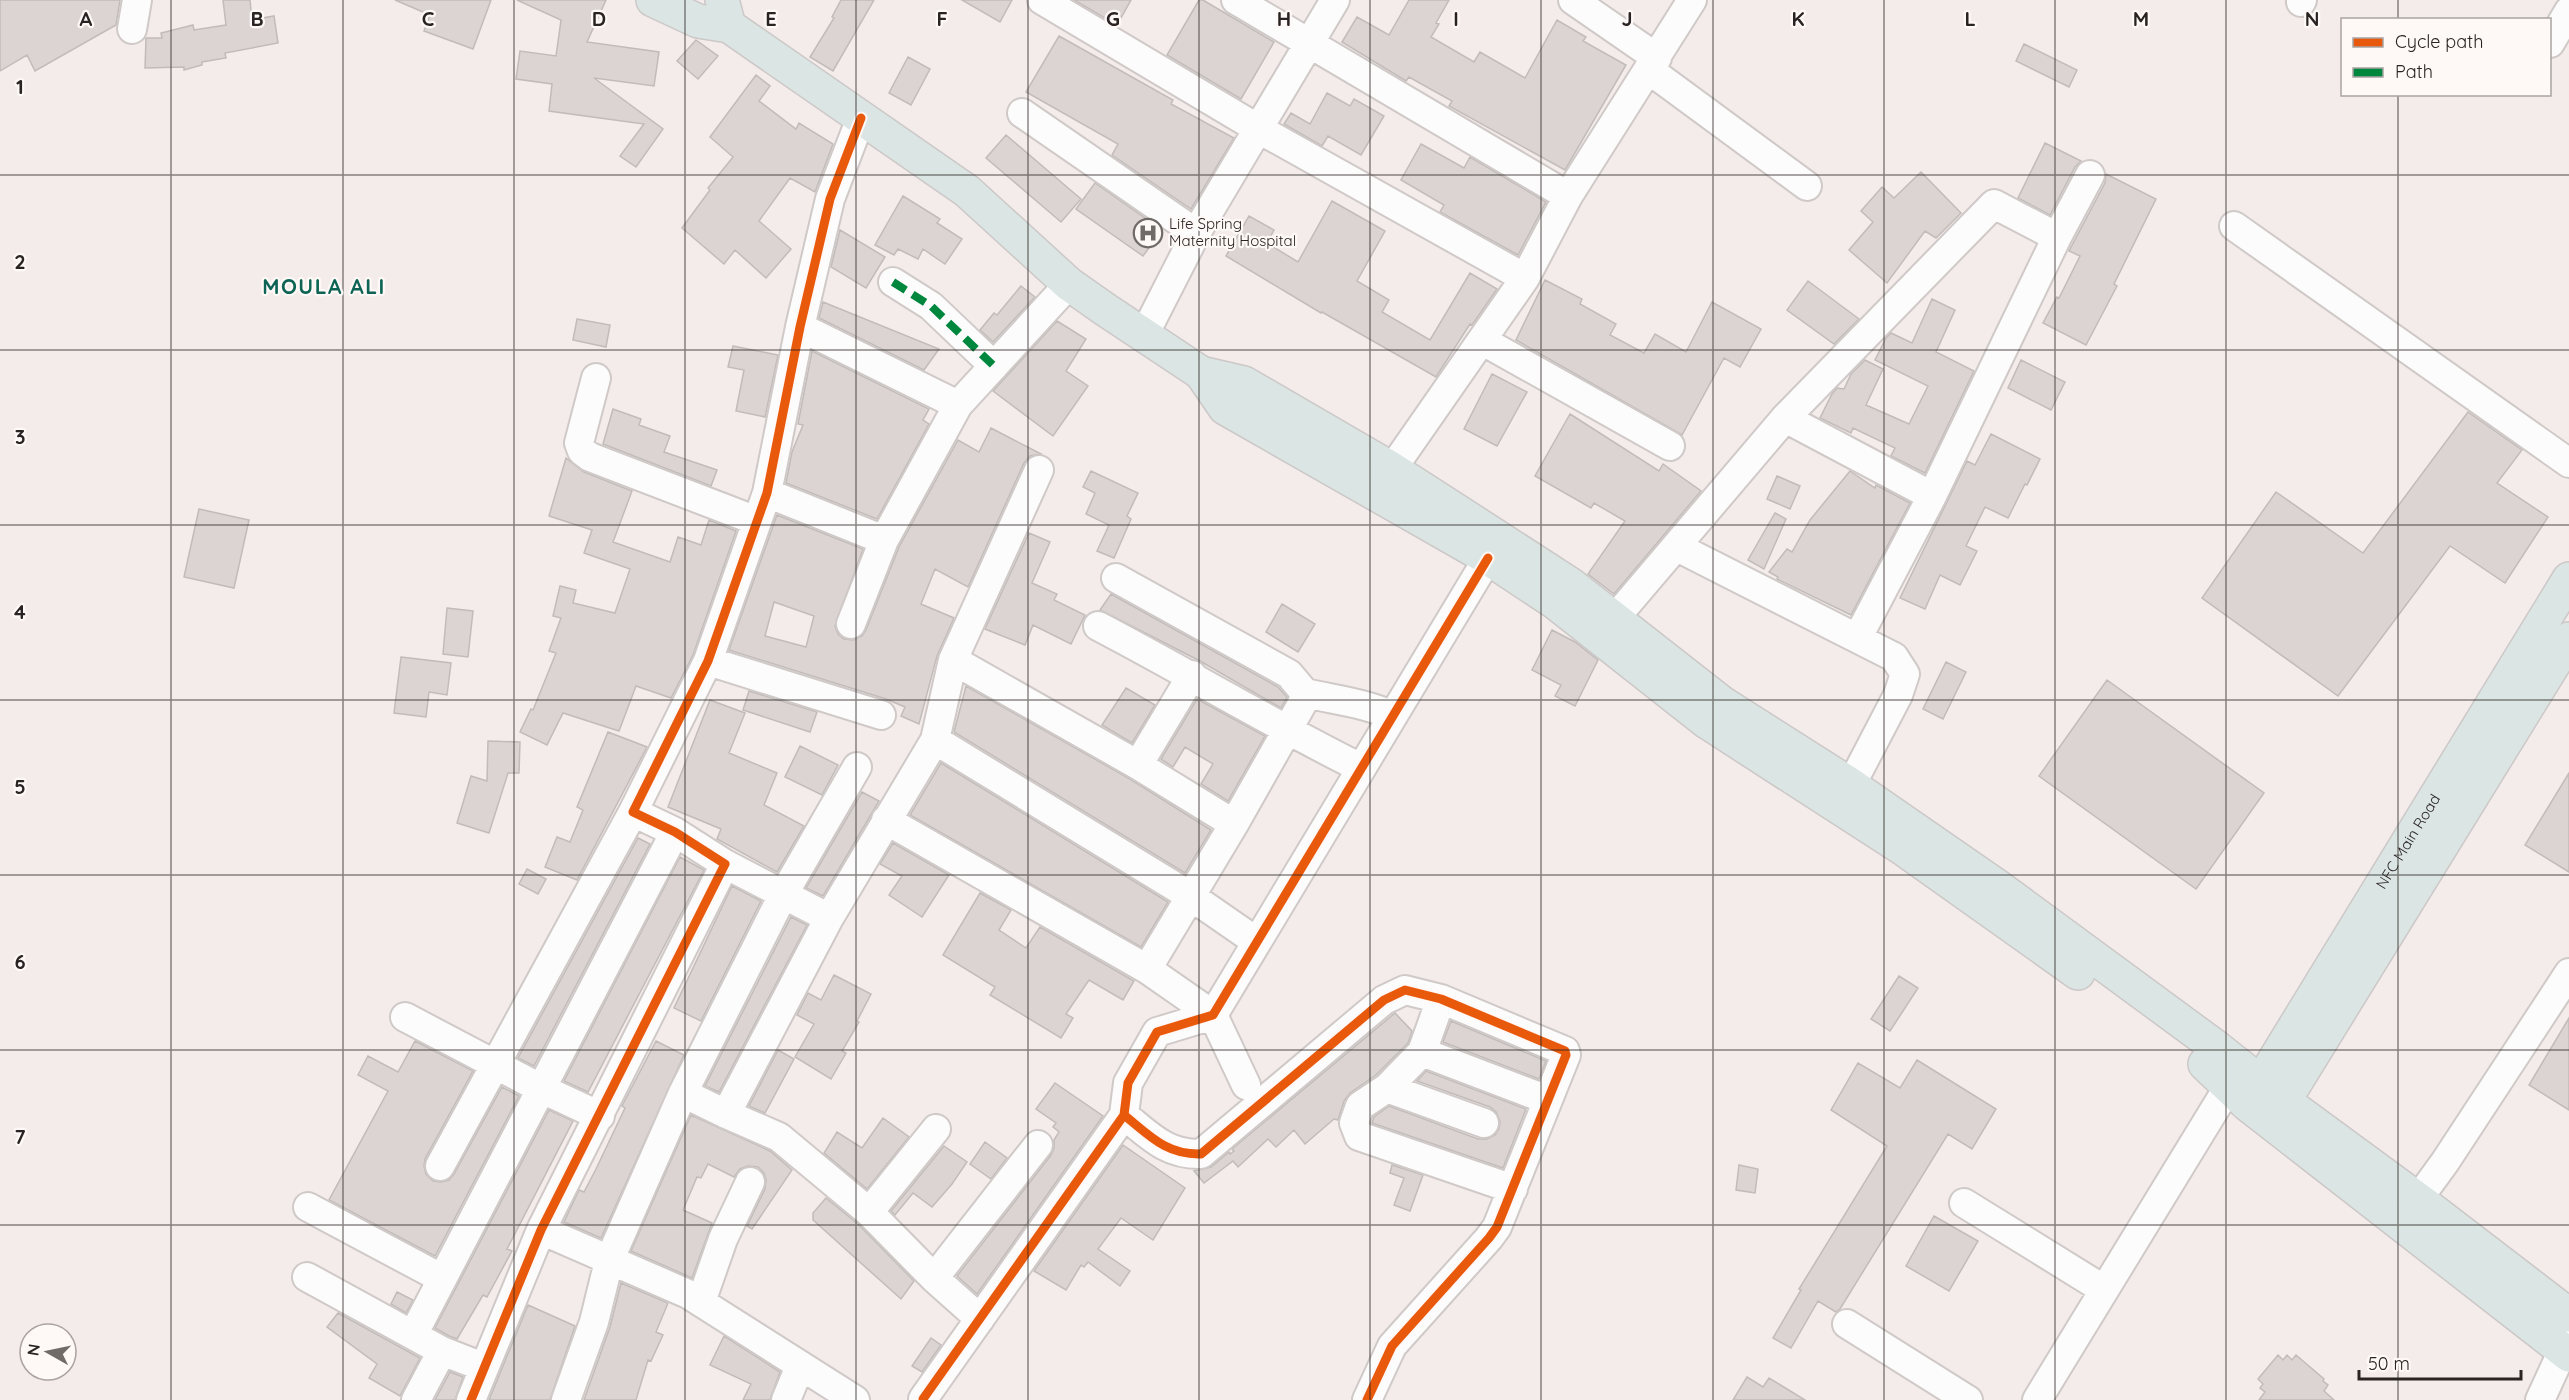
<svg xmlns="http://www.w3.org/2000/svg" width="2569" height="1400" font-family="Quicksand,sans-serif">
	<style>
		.building { fill: #dbd4d3; stroke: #c1bbba; stroke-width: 1.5; fill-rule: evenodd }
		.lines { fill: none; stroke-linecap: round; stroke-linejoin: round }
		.minor-casing { stroke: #cfc9c7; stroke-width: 32 }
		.major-casing { stroke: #ccc8c8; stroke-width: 36 }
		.minor { stroke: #fdfcfc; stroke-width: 28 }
		.major { stroke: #dbe5e3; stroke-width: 33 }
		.quiet { stroke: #00873e; stroke-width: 8; stroke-dasharray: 15 8; stroke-linecap: butt }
		.cycleway-casing { stroke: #fef8f7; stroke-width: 13 }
		.cycleway { stroke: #e8590c; stroke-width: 9 }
		.grid { fill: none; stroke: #292423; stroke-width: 1.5; stroke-opacity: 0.55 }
		.labels { text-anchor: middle; stroke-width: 4.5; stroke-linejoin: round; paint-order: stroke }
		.poi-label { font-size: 15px; fill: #292423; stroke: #fef8f7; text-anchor: start }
		.street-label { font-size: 15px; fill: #292423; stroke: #fef8f7 }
		.district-label { font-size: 21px; font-weight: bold; letter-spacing: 1.5px; fill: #0d6455; stroke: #fef8f7 }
		.grid-label { font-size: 20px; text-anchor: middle; font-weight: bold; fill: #292423; stroke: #fef8f7; stroke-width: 4.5; stroke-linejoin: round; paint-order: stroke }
	</style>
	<rect width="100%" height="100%" fill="#f4ecea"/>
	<path class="building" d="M0,0H120L116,25L35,71L27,55L0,71Z
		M223,0H250L252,20L274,16L278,43L225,53L226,58L202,62V65L184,70V67L145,68L146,38H162L161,33L193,25L194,30L226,25Z
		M395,0H491L473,49L424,31L430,15Z
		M517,0H606L587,42L659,52L654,86L594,78L663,129L636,167L620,156L644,124L549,111L552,84L516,79L520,51L556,56L561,20Z
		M841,0H874L833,71L810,57L834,18L832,17Z
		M962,0H1012L1000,22Z
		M1074,0H1131L1117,25Z
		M1199,0H1203L1274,42L1241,99L1167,55Z
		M1409,0H1449L1436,23L1439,24L1431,37L1474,62L1480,52L1525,78L1557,20L1586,37L1583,41L1626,65L1565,170L1449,106L1452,101L1409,77L1406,81L1342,42L1357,17L1389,35Z
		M1059,36L1173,100L1171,104L1234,138L1191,209L1112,155L1118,144L1026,92Z
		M696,40L718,56L698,79L677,61Z
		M2024,44L2077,70L2069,87L2016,61Z
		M908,57L930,69L911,105L889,93Z
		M756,75L770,86L759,101L796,129L799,123L833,144L815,192L790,178L759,221L791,249L766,278L735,250L724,264L682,228L710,190L708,188L733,157L710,137Z
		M1327,93L1350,106L1354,99L1384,116L1361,155L1328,136L1322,146L1284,124L1291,113L1310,124Z
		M1006,135L1081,199L1061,222L986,158Z
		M2045,143L2081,161L2075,167L2050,215L2018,198Z
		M1421,144L1464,168L1470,157L1546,202L1518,255L1440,212L1444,205L1401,180Z
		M1921,172L1961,213L1936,238L1925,231L1887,283L1849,250L1873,222L1861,211L1882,187L1894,198Z
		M2106,174L2156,199L2114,284L2117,286L2086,345L2043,323L2057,297L2059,298L2080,256L2069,251L2105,183Z
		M1095,183L1162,230L1143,256L1076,209Z
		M903,196L940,219L937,223L962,239L945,264L923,249L918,259L898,249L894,255L875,245Z
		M1332,201L1385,231L1357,281L1389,300L1382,312L1430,340L1470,273L1497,289L1472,325L1470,324L1436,377L1322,312L1321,313L1226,256L1249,216L1274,230L1267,243L1298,262Z
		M840,230L885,257L866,288L831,267Z
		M1545,280L1582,299L1580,304L1616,324L1610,335L1644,353L1655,334L1686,352L1712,302L1761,329L1740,367L1724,358L1682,435L1516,340Z
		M1808,281L1859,319L1834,344L1787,310Z
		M1021,286L1035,297L993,342L980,330L994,313L997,315Z
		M1932,299L1955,310L1936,352L1974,371L1925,473L1891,456L1895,448L1853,428L1851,433L1820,418L1832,394L1837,388L1844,389L1851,374L1865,360L1883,369L1866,405L1909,424L1928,386L1875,360L1886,338L1891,333L1912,343Z
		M823,302L939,349L924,370L819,318Z
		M577,319L610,325L606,347L573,340Z
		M1057,321L1086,339L1066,371L1088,386L1053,436L993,391Z
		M733,346L778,355L765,417L736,411L744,370L728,367Z
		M812,351L929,409L923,420L929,424L877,519L786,483L792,452L803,425L798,424Z
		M2021,360L2065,382L2051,410L2008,388Z
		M1492,374L1527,392L1497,446L1464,429Z
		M613,409L641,419L639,425L670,436L664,452L717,470L711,486L603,444Z
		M2468,412L2522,450L2497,483L2548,517L2505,583L2450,546L2338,696L2202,598L2276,492L2363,553Z
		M1570,414L1659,471L1663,464L1701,491L1614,594L1588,574L1625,521L1594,503L1591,508L1535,476Z
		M991,428L1041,454L1030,456L1024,463L968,587L935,569L921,604L954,618L937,656L919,724L901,716L905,707L886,699L729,650L777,515L863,549L835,626L838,634L844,639L854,640L862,636L866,630L899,547L958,440L979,452ZM774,602L814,616L806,647L765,636Z
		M1991,434L2040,459L2027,485L2025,484L2008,518L1985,507L1966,546L1977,551L1960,585L1940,575L1925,609L1900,598L1967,461L1975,465Z
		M566,458L584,472L632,491L613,542L670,562L678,537L701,545L709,520L736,531L693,655L671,698L636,686L619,731L563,713L547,745L520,732L531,709L533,710L556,653L549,651L561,618L553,616L560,586L576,590L573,603L615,613L630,569L584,553L592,530L549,516Z
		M1091,471L1138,493L1127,516L1131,519L1114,558L1097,551L1109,525L1086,514L1095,493L1083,487Z
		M1850,471L1875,488L1876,485L1910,503L1851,615L1777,579L1778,577L1769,572L1787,549L1792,552L1810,520Z
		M1777,476L1800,486L1790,509L1767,499Z
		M199,509L249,520L234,588L184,577Z
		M1775,513L1786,519L1764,569L1748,560Z
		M1029,533L1050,542L1032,583L1057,594L1054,600L1085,615L1071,644L1033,625L1025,645L985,629Z
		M1111,594L1278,687L1287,697L1281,708L1200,661L1100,610Z
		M1282,604L1315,624L1298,652L1266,632Z
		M447,608L473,611L468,657L443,654Z
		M1552,630L1575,642L1598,660L1575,706L1555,696L1561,685L1532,670Z
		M401,657L451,663L447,695L429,692L426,717L394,713Z
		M1946,662L1966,672L1943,719L1923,709Z
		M2107,680L2264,793L2196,889L2039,776Z
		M966,686L1130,779L1211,830L1185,873L954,732Z
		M1126,688L1155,705L1132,743L1102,725Z
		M749,691L817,712L810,732L743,710Z
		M1197,699L1265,736L1228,801L1201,784L1213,764L1185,747L1173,767L1161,759Z
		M710,700L745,713L729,753L777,773L764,805L804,826L777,872L717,839L721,829L668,807Z
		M608,732L647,747L577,880L545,867L557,837L570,842L583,810L577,807Z
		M488,741L520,742L519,773H508L489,833L457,823L471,776L487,781Z
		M800,746L838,765L822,795L785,777Z
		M941,763L1168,902L1141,947L910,815Z
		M2569,773V872L2525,845Z
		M862,792L879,801L823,896L806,888Z
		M638,838L650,844L534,1066L518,1058Z
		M893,843L949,875L922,917L889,895L902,876L880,864Z
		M680,857L704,870L588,1092L564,1081Z
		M527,869L546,879L538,894L519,884Z
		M732,886L761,901L701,1021L674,1008Z
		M980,893L1011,910L999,930L1026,948L1040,927L1134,981L1123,1000L1089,980L1066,1014L1073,1018L1061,1038L990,995L995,987L943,955Z
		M791,917L807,925L719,1092L705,1086Z
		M834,975L871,994L857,1021L859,1022L842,1051L846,1053L831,1079L795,1057L814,1024L797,1015L808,993L821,1000Z
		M1899,976L1918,988L1890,1031L1871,1019Z
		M1395,1013L1412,1031L1408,1043L1376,1075L1350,1093L1344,1101L1338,1120L1334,1119L1305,1144L1294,1130L1276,1147L1268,1139L1238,1167L1233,1161L1204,1183L1194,1171L1211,1167L1229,1152L1230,1154L1234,1151L1232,1149Z
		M2569,1018V1110L2529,1085Z
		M1451,1021L1546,1061L1539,1079L1443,1042Z
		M415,1041L473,1071L425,1159L424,1166L426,1174L433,1181L441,1182L449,1180L454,1174L502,1087L519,1096L435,1256L329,1200L388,1091L358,1075L368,1056L398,1072Z
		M656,1041L684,1055L601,1238L564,1222L579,1190L584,1192L596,1169L625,1108L622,1106Z
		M778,1050L794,1059L765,1113L749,1106Z
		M1917,1060L1996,1109L1972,1149L1948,1134L1840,1309L1836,1312L1818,1301L1791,1348L1773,1338L1801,1290L1799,1289L1887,1146L1831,1110L1858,1063L1900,1088Z
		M1426,1071L1526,1109L1503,1168L1372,1123L1374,1117L1389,1106L1478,1139H1487L1495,1135L1499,1129L1500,1121L1496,1112L1490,1107L1417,1081Z
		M1055,1083L1103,1116L977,1294L957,1276L1051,1155L1054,1148V1140L1059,1132L1053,1127L1056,1123L1036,1109Z
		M549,1110L573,1121L507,1249L512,1251L487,1297L483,1295L457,1339L449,1336L435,1328Z
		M691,1115L770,1151L792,1170L752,1229L747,1226L765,1189L766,1180L764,1173L758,1167L748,1166L740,1169L734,1177L708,1164L701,1178L697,1177L683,1210L712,1223L692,1278L631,1251Z
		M883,1118L909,1137L867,1189L824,1153L837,1132L862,1148Z
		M985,1142L1007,1158L991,1179L970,1164Z
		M1123,1145L1185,1188L1153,1240L1121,1218L1098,1249L1130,1271L1120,1286L1088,1262L1084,1267L1081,1265L1066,1290L1034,1271Z
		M944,1146L967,1162L952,1184L932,1207L913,1193L895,1215L891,1211Z
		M1392,1165L1423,1175L1410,1211L1394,1205L1404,1178L1390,1173Z
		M1739,1165L1758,1169L1755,1193L1736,1190Z
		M826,1198L858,1224L914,1281L901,1299L813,1220V1213Z
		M1934,1216L1978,1241L1949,1291L1906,1266Z
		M621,1283L668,1303L656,1332L663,1335L651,1361L648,1360L636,1400H584L610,1327Z
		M397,1292L413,1300L406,1313L391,1304Z
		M528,1305L575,1326L550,1400H489Z
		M338,1313L420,1358L400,1396L369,1378L377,1364L327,1327Z
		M724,1336L780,1372L770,1400H743L751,1384L710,1365Z
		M931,1338L941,1345L922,1372L912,1366Z
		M2278,1355L2283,1360L2287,1355L2292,1360L2296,1355L2324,1379L2323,1381L2328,1385L2324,1391L2334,1400H2259L2265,1392L2260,1388L2263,1384L2258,1379Z
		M450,1372L463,1377L455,1400H435Z
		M1747,1377L1763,1387L1769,1378L1805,1400H1733Z"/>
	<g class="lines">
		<g class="minor-casing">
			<path id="minor" d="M1042,0L1257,128L1525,278
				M1236,0L1568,196
				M1573,0L1657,58
				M2301,2L2302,0
				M132,29L137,0
				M2550,43L2569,11
				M1648,69L1807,186
				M1022,113L1196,233
				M2234,226L2569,463
				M893,282L931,306L994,366
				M800,327L958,405
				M1144,335L1196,233L1335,0
				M1483,341L1670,446
				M596,378L579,443L582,451L590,457L757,521
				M1785,418L1932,496
				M1392,469L1525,278L1568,196L1692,0
				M767,493L884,540
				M1677,547L1894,657L1905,674L1898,695L1851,785
				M1116,578L1289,674L1305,693L1302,704L1234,824L1147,969
				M1615,618L1785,418L1994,204L2057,237
				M851,624L884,540L958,405L1069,284
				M1098,626C1186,672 1272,724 1361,768
				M1858,637L1932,496L2057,237L2090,175
				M953,660L1138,765L1234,824
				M708,661L881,715
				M1305,693C1335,700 1366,703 1393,716
				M935,740L1192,897L1257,942
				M1138,765L1192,675
				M886,820L1147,969L1213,1015L1246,1085
				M725,864L829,918
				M1441,999L1422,1052L1387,1088L1360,1106L1354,1123L1359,1136L1513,1189
				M405,1017L540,1088L600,1116
				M1422,1052L1548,1100
				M1387,1088L1484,1123
				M683,1093L726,1114L779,1137L869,1212L934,1278L980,1319
				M726,1114L829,918L935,740L953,660L1039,470
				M1124,1115C1149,1135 1166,1155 1201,1154L1384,1000L1405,990L1441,999L1565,1051L1566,1055L1497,1227L1489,1238L1392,1346L1367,1400
				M440,1166L633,812
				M2418,1199L2445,1162L2569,973
				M1964,1203L2103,1289
				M308,1207L441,1278
				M869,1212L936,1129
				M541,1230L688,1294L855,1400
				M307,1277L442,1351L483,1367
				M934,1278L1038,1145
				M701,1302L723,1239L750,1182
				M1847,1324L1968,1400
				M413,1335L675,832
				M923,1399L1124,1115L1128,1083L1157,1032L1213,1015L1488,558
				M416,1400L442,1351
				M471,1400L541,1230L725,864L675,832L633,812L708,661L767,493L800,327L830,199L861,118
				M566,1400L594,1322L609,1261L683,1093L783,895L857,767
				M786,1400L800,1366
				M2037,1400L2229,1086
				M2540,1400L2569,1337"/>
		</g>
		<g class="major-casing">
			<g id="major">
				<path d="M653,0L698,21L729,26"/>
				<path d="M722,0L729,26L967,191L1069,284L1106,310L1201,373L1244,383L1392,469L1570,584L1722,703L1851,785L1997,886L2216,1047L2284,1101L2427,1206L2569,1315"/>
				<path d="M1201,373L1225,408L1488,558L1556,603L1707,722L1905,850L2078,973"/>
				<path d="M2205,1064L2247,1104L2569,1355"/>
				<path id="s1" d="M2250,1100L2569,579"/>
				<path d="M2271,1119L2284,1101L2569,639"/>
			</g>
		</g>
		<use href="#minor" class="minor"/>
		<use href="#major" class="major"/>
		<path class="quiet" d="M893,282L931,306L994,366"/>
		<g class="cycleway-casing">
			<path id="cycleway" d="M1124,1115C1149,1135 1166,1155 1201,1154L1384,1000L1405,990L1441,999L1565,1051L1566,1055L1497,1227L1489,1238L1392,1346L1367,1400
				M923,1399L1124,1115L1128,1083L1157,1032L1213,1015L1488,558
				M471,1400L541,1230L725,864L675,832L633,812L708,661L767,493L800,327L830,199L861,118"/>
		</g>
		<use href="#cycleway" class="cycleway"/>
	</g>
	<path class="grid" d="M171,0V1400M343,0V1400M514,0V1400M685,0V1400M856,0V1400M1028,0V1400M1199,0V1400M1370,0V1400M1541,0V1400M1713,0V1400M1884,0V1400M2055,0V1400M2226,0V1400M2398,0V20M2398,94V1400M0,175H2569M0,350H2569M0,525H2569M0,700H2569M0,875H2569M0,1050H2569M0,1225H2569"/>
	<defs>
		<g id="hospital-ring" transform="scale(1.5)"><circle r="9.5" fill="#fef8f7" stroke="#706a69" stroke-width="1.5"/><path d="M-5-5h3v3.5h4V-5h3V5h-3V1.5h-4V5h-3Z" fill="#706a69"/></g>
	</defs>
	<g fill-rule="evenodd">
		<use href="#hospital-ring" x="1148" y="233"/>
	</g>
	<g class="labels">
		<g class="poi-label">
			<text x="1169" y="229">Life Spring<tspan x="1169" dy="17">Maternity Hospital</tspan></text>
		</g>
		<g class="street-label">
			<text dy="5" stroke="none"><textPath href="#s1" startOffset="303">NFC Main Road</textPath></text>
		</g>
		<g class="district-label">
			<text x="324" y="294">MOULA ALI</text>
		</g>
	</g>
	<g class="grid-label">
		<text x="86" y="26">A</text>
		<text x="257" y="26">B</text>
		<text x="428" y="26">C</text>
		<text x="599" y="26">D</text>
		<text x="771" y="26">E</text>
		<text x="942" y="26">F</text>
		<text x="1113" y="26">G</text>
		<text x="1284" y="26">H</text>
		<text x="1456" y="26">I</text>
		<text x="1627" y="26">J</text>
		<text x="1798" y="26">K</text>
		<text x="1970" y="26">L</text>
		<text x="2141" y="26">M</text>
		<text x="2312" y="26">N</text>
		<text x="20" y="94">1</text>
		<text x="20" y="269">2</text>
		<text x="20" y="444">3</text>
		<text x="20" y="619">4</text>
		<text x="20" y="794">5</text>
		<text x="20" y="969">6</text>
		<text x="20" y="1144">7</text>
	</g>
	<rect x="2341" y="18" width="210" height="78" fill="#fef8f7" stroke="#a9a3a2" stroke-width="1.5"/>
	<rect x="2353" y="38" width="30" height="9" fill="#e8590c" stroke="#a9a3a2" stroke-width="1.5"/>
	<text x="2395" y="48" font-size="18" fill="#292423">Cycle path</text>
	<rect x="2353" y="68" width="30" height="9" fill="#00873e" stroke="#a9a3a2" stroke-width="1.5"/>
	<text x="2395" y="78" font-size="18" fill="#292423">Path</text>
	<g transform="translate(48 1352) rotate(279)"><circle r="28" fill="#fef8f7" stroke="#a9a3a2" stroke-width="1.5"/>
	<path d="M0-4.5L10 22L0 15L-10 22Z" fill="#706a69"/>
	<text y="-9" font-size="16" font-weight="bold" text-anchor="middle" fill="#292423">N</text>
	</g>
	<path d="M2359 1370v9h162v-9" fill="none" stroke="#292423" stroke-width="3"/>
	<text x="2368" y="1370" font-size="18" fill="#292423" stroke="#fef8f7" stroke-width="4.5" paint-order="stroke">50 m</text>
</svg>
